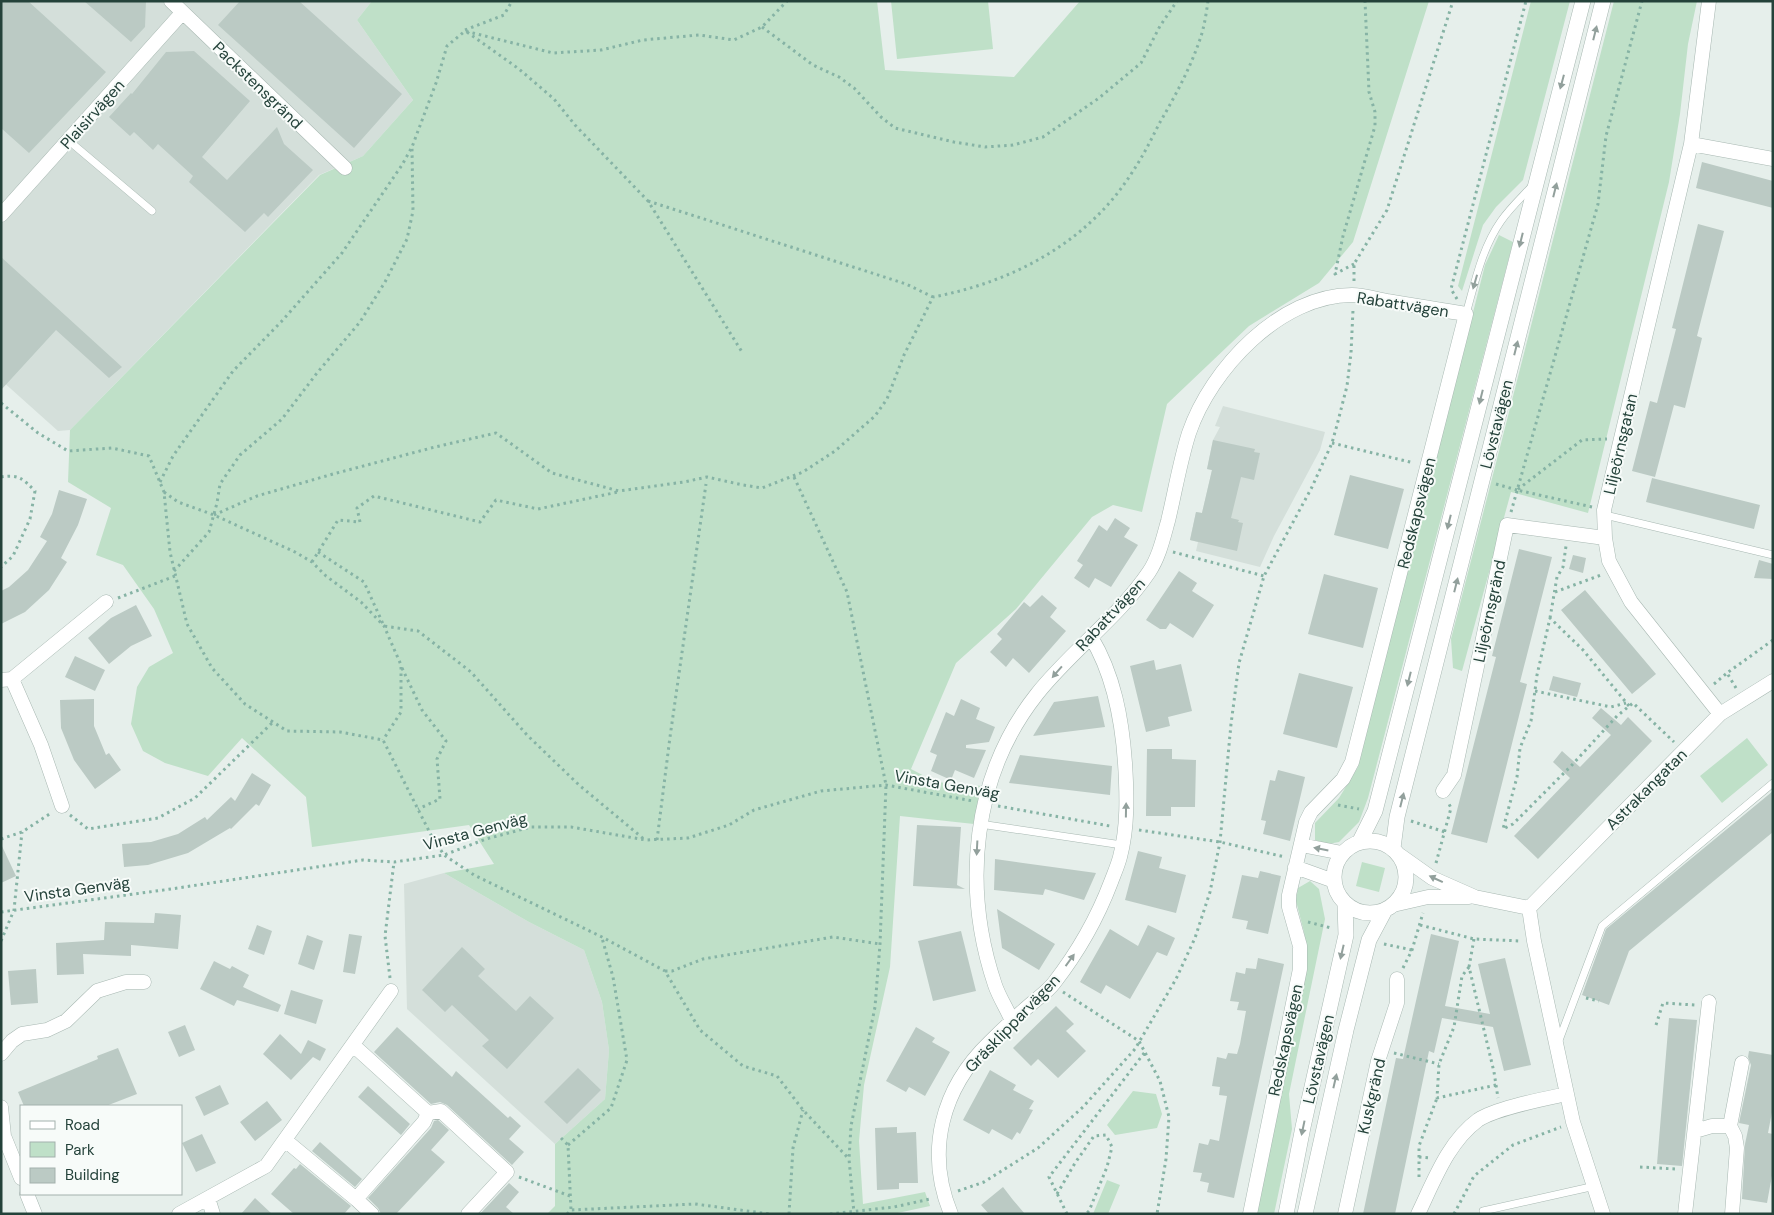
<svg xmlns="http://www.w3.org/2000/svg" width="1774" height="1215" font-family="'DM Sans',sans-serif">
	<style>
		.built { fill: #d4dfda }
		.green { fill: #bfe0c8 }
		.building { fill: #bbcac4 }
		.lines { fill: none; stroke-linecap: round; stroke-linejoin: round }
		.service-casing { stroke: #a8b8b2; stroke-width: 8 }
		.minor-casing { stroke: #a8b8b2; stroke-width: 15 }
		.tertiary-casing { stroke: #a8b8b2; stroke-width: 16 }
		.path { stroke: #86b3a5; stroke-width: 3; stroke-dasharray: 2.5 4; stroke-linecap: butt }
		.service { stroke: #fff; stroke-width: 7 }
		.minor { stroke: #fff; stroke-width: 14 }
		.tertiary { stroke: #fff; stroke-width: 15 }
		.oneway { fill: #92a09c }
		.labels { text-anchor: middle; stroke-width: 4; stroke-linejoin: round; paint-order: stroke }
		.street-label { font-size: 16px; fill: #24423a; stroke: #f7fbf9 }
	</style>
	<rect width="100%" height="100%" fill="#e6efeb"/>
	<path class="built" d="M1,1H372L357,20L413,100L363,156L319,175L70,430L58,431L1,380Z
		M1223,406L1325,432L1320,450L1274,536L1260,567L1196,551L1198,542L1190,540L1196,512L1202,513L1212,470L1207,469L1213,440L1220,427L1215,426Z
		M444,873L529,922L584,950L602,1002L609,1050L605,1099L555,1144L407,1009L404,884Z"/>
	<path class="green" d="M372,1H877L885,70L1014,77L1080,1H1429L1353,242L1319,283L1249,326L1167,404L1142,512L1113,505L1092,517L1016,609L956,663L911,769L936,782L982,786L974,824L900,816L890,967L864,1085L859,1141L863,1204L925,1192L930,1206L893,1214H547L555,1206V1144L605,1099L609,1050L602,1002L584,950L529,922L444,873L494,864L469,825L312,847L306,797L242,738L208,776L165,763L143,751L131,724L137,687L149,667L173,653L154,609L123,565L96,555L111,508L68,482L70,430L320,175L363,156L413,100L357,20Z
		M891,1H988L993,49L897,59Z
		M1531,1H1570L1523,180L1496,207L1483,225L1462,291L1458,286Z
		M1614,1H1697L1688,44L1680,114L1669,182L1588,513L1511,492L1462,671L1453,668L1451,639Z
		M1499,235L1513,242L1368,798L1359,822L1339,842L1328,844L1315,840V823L1339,798L1358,767L1485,265Z
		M1747,738L1768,765L1722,803L1700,776Z
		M1362,862L1385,868L1379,892L1356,886Z
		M1310,881L1319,889L1325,919L1289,1094L1292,1129L1274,1214H1256L1307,956L1304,932L1296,901L1298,888Z
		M1133,1091L1156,1094L1162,1114L1157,1128L1115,1135L1107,1125Z
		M1107,1180L1120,1185L1108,1214H1093Z"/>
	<path class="building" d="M1,1H28L106,72L29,153L1,128Z
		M84,1H146L145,27L131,42Z
		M240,1H299L402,94L354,148L218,25Z
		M194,51L250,101L202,157L227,180L277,127L284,144L313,170L268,217L264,213L245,232L189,182L193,176L158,144L153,150L134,132L130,136L109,117L131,93L132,94L166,52Z
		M1702,162L1773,181V208L1696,188Z
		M1698,224L1724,231L1697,336L1702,338L1685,408L1674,405L1655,477L1632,471L1650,401L1657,403L1676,329L1672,328Z
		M1,257L66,316L122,367L109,378L56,330L1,390Z
		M1213,440L1255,449L1254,452L1260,453L1254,480L1241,477L1231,518L1239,520L1238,522L1243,523L1237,551L1190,540L1196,512L1202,513L1212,470L1207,469Z
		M1350,475L1404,489L1388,549L1334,535Z
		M1652,478L1760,505L1754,529L1646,502Z
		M59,490L87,499L78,525L61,558L67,562L49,590L25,612L1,624V591L9,587L28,570L47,541L40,537L52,514Z
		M1115,518L1130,528L1124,537L1138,545L1111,587L1095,578L1089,588L1074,578L1083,565L1077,561L1099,525L1107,531Z
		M1519,549L1552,557L1520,682L1527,684L1487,843L1451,834L1496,657L1492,656Z
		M1573,555L1586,558L1583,573L1569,569Z
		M1759,560L1773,564V579L1754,578Z
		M1179,571L1197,583L1192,591L1214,605L1193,638L1170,623L1166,629H1160L1146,620Z
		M1324,574L1378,588L1363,648L1308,634Z
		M1585,590L1656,674L1632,694L1561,610Z
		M1042,595L1057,608L1050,617L1066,631L1029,673L1013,658L1006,667L990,652L1002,639L997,634L1024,602L1030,607Z
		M136,605L152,636L131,646L109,664L88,638L111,618Z
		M75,656L105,670L95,691L65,677Z
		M1154,660L1156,670L1181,664L1192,711L1168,717L1170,726L1146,732L1130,666Z
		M1299,673L1353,687L1337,748L1283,734Z
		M1553,676L1581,683L1577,697L1549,690Z
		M1098,696L1105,727L1033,736L1054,702Z
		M94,699V726L106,755L109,753L121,770L95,789L74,760L61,728L60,700Z
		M961,699L980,708L976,719L995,727L989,742L966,745V748L986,750L974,778L955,770L951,780L931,771L937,755L930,752L946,712L954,716Z
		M1601,708L1621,725L1628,717L1652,741L1538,859L1514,836L1570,778L1553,762L1562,751L1580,767L1611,735L1592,718Z
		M1147,749H1172V759L1196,760L1195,807H1171V816H1146Z
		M1020,755L1112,766L1110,795L1009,783Z
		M1278,770L1305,777L1290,841L1263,834L1266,821L1261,820L1270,780L1275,781Z
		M252,773L271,785L259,806L256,804L231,829L230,828L188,853L148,865L124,867L122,844L151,842L178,834L205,817L207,820L231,797L235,801Z
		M1773,791V832L1629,951L1609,1005L1582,995L1606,929Z
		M917,825L961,827L957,885L965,889L913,886Z
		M1,844L16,876L1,883Z
		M1138,851L1162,857L1159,868L1186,875L1176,913L1125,900Z
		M995,859L1023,863L1096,873L1084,900L1045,889L1043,895L994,890Z
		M1260,871L1281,876L1268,934L1246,929L1248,921L1232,918L1242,875L1258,878Z
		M997,909L1055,944L1039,970L1002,948Z
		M155,913L181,915L178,949L131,945V956L83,954L84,974L57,975L56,943L104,940L105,922L154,923Z
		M257,925L272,931L264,955L248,949Z
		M1148,925L1175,938L1167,956L1157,952L1130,999L1106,985L1101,994L1080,982L1110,929L1138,946Z
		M961,931L976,991L933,1001L918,941Z
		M349,934L362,936L355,974L343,972Z
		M1431,934L1459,941L1445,1006L1490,1014L1478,964L1505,958L1531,1065L1504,1071L1493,1027L1442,1018L1434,1053L1429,1051L1395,1214H1363L1396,1058L1403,1059Z
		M307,935L323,941L314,970L298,964Z
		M462,947L485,969L478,976L516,1011L530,996L554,1018L507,1069L482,1046L489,1040L452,1005L445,1012L422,990Z
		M1258,958L1284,964L1234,1198L1207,1192L1209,1183L1200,1181L1202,1173L1193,1172L1199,1143L1208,1145L1210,1139L1219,1141L1227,1096L1219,1095L1220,1087L1212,1086L1217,1057L1226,1059L1228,1053L1237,1054L1240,1044L1246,1011L1237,1010L1239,1002L1230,1001L1236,972L1245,974L1246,968L1256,969Z
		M214,961L230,969L232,966L249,975L243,987L281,1005L278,1012L237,1000L234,1006L200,989Z
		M36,969L38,1003L11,1005L8,971Z
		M291,990L323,1000L316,1024L284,1014Z
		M1056,1006L1074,1024L1066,1031L1086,1051L1058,1078L1038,1059L1031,1066L1013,1048Z
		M1669,1018L1697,1020L1682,1166L1657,1164Z
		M185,1025L195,1050L179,1057L168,1032Z
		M397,1027L452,1077L456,1071L508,1118L510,1116L521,1126L509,1139L524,1152L512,1165L447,1105L440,1102L431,1104L374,1052Z
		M916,1027L935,1038L932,1042L950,1052L925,1096L909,1087L906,1092L886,1081Z
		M280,1034L301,1054L308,1040L326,1049L320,1061L313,1057L291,1080L263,1054Z
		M118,1048L137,1094L106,1106H24L18,1092L98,1059L97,1056Z
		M1749,1051L1773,1055V1107L1768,1133L1773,1134V1170L1767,1203L1742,1199L1745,1144L1749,1125L1739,1123L1751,1065L1748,1057Z
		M578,1068L601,1090L567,1124L544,1102Z
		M990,1070L1016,1085L1013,1090L1034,1101L1029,1109L1033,1110L1020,1134L1017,1132L1012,1140L992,1129L989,1134L963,1120Z
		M220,1085L229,1104L204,1116L195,1097Z
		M368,1086L410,1124L401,1135L358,1097Z
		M267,1101L282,1120L255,1141L240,1122Z
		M438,1120L449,1130L431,1150L445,1162L396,1214H381L378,1208L368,1198L431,1128L434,1121Z
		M897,1127V1133L916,1132L918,1183H899V1189L877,1190L875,1128Z
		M202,1134L216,1163L196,1172L182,1143Z
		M320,1142L362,1179L355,1187L312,1151Z
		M300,1164L351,1206L344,1214H294L271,1194L294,1168L296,1169Z
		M509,1183L519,1192L506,1207L514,1214H480Z
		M1003,1187L1013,1200L1025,1214H989L981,1205Z
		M255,1198L272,1214H241Z"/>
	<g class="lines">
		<g class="service-casing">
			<path id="service" d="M68,140L152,211
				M1466,314C1475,282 1482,248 1501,221C1510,208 1522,197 1532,186
				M1605,515L1773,555
				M980,824L1122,845
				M1558,1043L1602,926L1773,783
				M1483,1211L1595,1186"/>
		</g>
		<g class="minor-casing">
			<path id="minor" d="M171,1L345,168
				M1709,1L1691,144L1604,510L1605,538L1609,561L1631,602L1720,714
				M1691,144L1773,159
				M1,215L182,13
				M12,679L41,745L62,806
				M1,680L12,679L106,602
				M1443,791L1454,775L1507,525L1605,538
				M1301,845L1342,853
				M1401,856L1432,878L1475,897L1529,908
				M1295,867L1334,881
				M1393,905L1428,897H1469
				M1529,908L1720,714L1773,681
				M1529,908L1534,941L1573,1122L1603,1214
				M1012,1021C1007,1009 999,997 995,985C962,887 972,776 1037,694C1071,651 1118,618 1149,572C1159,557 1163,539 1168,521C1175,492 1180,461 1189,433C1211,369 1280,295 1352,295C1364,295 1376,299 1387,301C1413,305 1440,310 1466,314L1352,762L1343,779L1311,812L1306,822L1289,895V907L1300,946V969L1250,1214
				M353,1045L428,1113L441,1111L507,1172L468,1214
				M1,1054L12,1041L22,1034L47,1030L66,1021L97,991L126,982H144
				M1,1107L4,1136L21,1178
				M1695,1131L1712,1126H1730
				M285,1140L356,1199L424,1122L428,1113
				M27,1194L35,1214
				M208,1198L213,1214
				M356,1199L372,1214
				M179,1214L266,1166L391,991
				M951,1214C925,1151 942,1088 990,1042C1003,1029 1017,1016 1031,1004C1039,997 1048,991 1054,983C1078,952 1097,919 1111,882C1114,874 1118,865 1120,857C1128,827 1127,794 1125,763C1122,719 1114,675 1091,637
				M1345,1214L1378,1061L1397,1003V979
				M1418,1214C1434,1181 1448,1142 1478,1120C1496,1108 1544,1099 1567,1094
				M1685,1214L1709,1002
				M1732,1214L1737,1148L1735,1136L1730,1126L1742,1063"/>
		</g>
		<g class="tertiary-casing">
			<path id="tertiary" d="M1334 877a36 36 0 1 1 72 0a36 36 0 1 1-72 0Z
				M1360,841L1375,811L1583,1
				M1393,848L1397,817L1603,1
				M1286,1214L1303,1127L1346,935L1345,904
				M1305,1214L1346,1030L1369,940L1385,910"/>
		</g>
		<path class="path" d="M762,27L813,65L839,77L854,88L881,117L895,128L954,142L985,147L1013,145L1043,137L1099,98L1141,63L1160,26L1177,1
			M465,30L504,15L512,1
			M467,32L519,69L554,99L575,125L648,201L742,352
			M648,201L906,284L933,297
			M1354,264L1335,274L1343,236L1375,126V112L1369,92L1365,1
			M1354,281V264L1387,210L1453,1
			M1457,299L1451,289L1526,1
			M1,403L38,433L68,451L112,448L149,456L164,492L170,552L187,624L212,668L245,704L287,731L340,732L383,740L431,835L444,855L474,875L602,937L665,971L700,1030L743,1066L777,1076L803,1110L849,1159
			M1332,443L1414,463
			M1,477C19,474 23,479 35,491L30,519L13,556L1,567
			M794,477L847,592L886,785L880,944L875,1007L851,1126L849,1159L854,1213
			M160,482L173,456L233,371L281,322L342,253L402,165L412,147L436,83L447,46L465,31L553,53L601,50L643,40L699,35L734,40L762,27L787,1
			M1496,484L1517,490
			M164,492L178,502L214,515L295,552L312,562L326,576L361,602L384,626L401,665V712L383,740
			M1592,507L1517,490L1582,440L1607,439
			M1511,512L1598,204L1606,136L1642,1
			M214,515L257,496L333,474L435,447L496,433L552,473L619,491L684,482L707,477L743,485L762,488L803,472L835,451L875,416L887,399L904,355L933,297C1013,282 1089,242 1133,171C1143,156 1151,140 1159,124C1174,98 1189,71 1199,42C1204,29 1206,15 1208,1
			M318,552L364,582L384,626L418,631L471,672L527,735L579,785L645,840
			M1173,552L1264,576
			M312,562L338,520L360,522L357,508L374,496L480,522L496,500L538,509L618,492
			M174,571L209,532L217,503L220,484L240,455L282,419L317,373L360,322L385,282L407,239L413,211L412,148
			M1555,592L1601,575
			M118,598L175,576
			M1550,618L1557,577L1563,567L1566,546
			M402,668L422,710L446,741L437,759L440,799L418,809
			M1714,684L1727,673
			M1736,688L1727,673L1773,640
			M1535,691L1611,707L1626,703
			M1629,706L1583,650L1550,618L1537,675L1531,721L1520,748L1517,777L1503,829L1513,824L1571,766L1617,716L1633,703L1674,742
			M1338,805L1359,809
			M998,806L1110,826
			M70,815L88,829L158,818L195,798L273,722
			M1411,821L1445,832
			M1139,830L1220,842L1285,857
			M1,839L22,832L51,813
			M657,840L670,737L706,484
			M1436,863L1451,808L1448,802
			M1,912L171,889L363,860L394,862L444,855L486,839L531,827H571L646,840L688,838L729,825L754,810L821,791L886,785L973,801
			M1308,922L1331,928
			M1420,925L1474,939L1521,941
			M1474,939L1469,967L1494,1072L1498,1098
			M1,941L14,910L22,832
			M1384,944L1412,950
			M1469,967L1462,976L1454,1027L1439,1064L1437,1098L1496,1085
			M1403,968L1412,950L1423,913
			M665,971H672L703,959L833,937L880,944
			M390,978L385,936L394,862
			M1063,992L1139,1041L1160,1081L1169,1117L1166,1159L1157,1214
			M1586,998L1599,1001
			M1656,1025L1663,1003L1695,1005
			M1394,1053L1439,1064
			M561,1138L568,1145L571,1210
			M568,1145L611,1108L627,1060L613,977L602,938
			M1419,1157L1430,1158
			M1640,1167L1675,1169
			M519,1177L570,1196
			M1419,1177V1146L1437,1098
			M958,1191L984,1182L1038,1148L1083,1107L1135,1049L1176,979L1195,938L1210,892L1220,842L1231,724L1239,663L1264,576L1312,487L1332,443L1337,425L1347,386L1351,353L1353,310
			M1057,1194L1075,1163L1094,1136L1106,1135L1112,1147L1107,1167L1089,1211L1086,1214
			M567,1214L571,1210L695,1204L770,1214
			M789,1214L793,1148L803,1110
			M830,1214L894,1207L930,1199
			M1067,1214L1049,1177L1145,1052
			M1454,1214L1474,1176L1513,1145L1561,1127"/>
		<use href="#service" class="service"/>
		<use href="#minor" class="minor"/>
		<use href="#tertiary" class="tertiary"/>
	</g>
	<defs><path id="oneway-solid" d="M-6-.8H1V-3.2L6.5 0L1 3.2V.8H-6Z" transform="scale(1.25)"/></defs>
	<g class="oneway">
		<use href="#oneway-solid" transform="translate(1595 33) rotate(-76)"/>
		<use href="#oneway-solid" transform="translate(1562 82) rotate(105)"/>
		<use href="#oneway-solid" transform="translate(1555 190) rotate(-76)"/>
		<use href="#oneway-solid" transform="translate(1521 240) rotate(104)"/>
		<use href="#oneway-solid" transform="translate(1475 282) rotate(106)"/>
		<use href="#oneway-solid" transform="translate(1516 348) rotate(-76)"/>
		<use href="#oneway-solid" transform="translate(1481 397) rotate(104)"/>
		<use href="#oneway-solid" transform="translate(1449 522) rotate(104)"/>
		<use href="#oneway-solid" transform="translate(1456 585) rotate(-76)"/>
		<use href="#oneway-solid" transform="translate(1057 672) rotate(131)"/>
		<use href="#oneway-solid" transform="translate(1409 679) rotate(104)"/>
		<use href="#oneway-solid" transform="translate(1402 800) rotate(-76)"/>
		<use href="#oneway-solid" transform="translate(1126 810) rotate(-89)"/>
		<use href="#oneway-solid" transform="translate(977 848) rotate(93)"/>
		<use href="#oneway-solid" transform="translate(1321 849) rotate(-169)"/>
		<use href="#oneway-solid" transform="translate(1436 879) rotate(-155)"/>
		<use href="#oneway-solid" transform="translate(1342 952) rotate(103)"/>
		<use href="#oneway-solid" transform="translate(1070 960) rotate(-54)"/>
		<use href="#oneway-solid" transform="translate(1335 1081) rotate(-77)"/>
		<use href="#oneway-solid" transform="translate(1303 1128) rotate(102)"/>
	</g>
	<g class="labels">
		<g class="street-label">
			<text transform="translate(258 85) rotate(44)" y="6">Packstensgränd</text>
			<text transform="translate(92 114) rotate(-48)" y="6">Plaisirvägen</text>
			<text transform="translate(1403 304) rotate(9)" y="6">Rabattvägen</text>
			<text transform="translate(1496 424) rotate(-76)" y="6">Lövstavägen</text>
			<text transform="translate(1620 444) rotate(-77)" y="6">Liljeörnsgatan</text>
			<text transform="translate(1416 513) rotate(-76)" y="6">Redskapsvägen</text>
			<text transform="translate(1489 611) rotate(-78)" y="6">Liljeörnsgränd</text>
			<text transform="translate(1110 614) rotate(-47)" y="6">Rabattvägen</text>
			<text transform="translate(947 784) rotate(10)" y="6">Vinsta Genväg</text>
			<text transform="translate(1646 789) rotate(-45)" y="6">Astrakangatan</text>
			<text transform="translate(475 831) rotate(-15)" y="6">Vinsta Genväg</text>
			<text transform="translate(77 889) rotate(-8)" y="6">Vinsta Genväg</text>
			<text transform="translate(1012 1023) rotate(-46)" y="6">Gräsklipparvägen</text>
			<text transform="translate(1285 1040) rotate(-78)" y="6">Redskapsvägen</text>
			<text transform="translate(1318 1059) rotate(-77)" y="6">Lövstavägen</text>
			<text transform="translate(1371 1096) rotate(-77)" y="6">Kuskgränd</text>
		</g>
	</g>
	<rect width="1774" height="1215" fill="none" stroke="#24423a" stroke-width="5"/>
	<rect x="20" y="1105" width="162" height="90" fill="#f7fbf9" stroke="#a3b1ad"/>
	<rect x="30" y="1121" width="25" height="8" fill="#ffffff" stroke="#a3b1ad"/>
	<text x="65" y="1130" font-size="15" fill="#24423a">Road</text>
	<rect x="30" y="1142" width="25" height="15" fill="#bfe0c8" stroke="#a3b1ad"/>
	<text x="65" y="1155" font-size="15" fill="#24423a">Park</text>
	<rect x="30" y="1168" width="25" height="15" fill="#bbcac4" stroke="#a3b1ad"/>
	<text x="65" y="1180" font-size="15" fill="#24423a">Building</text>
</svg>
